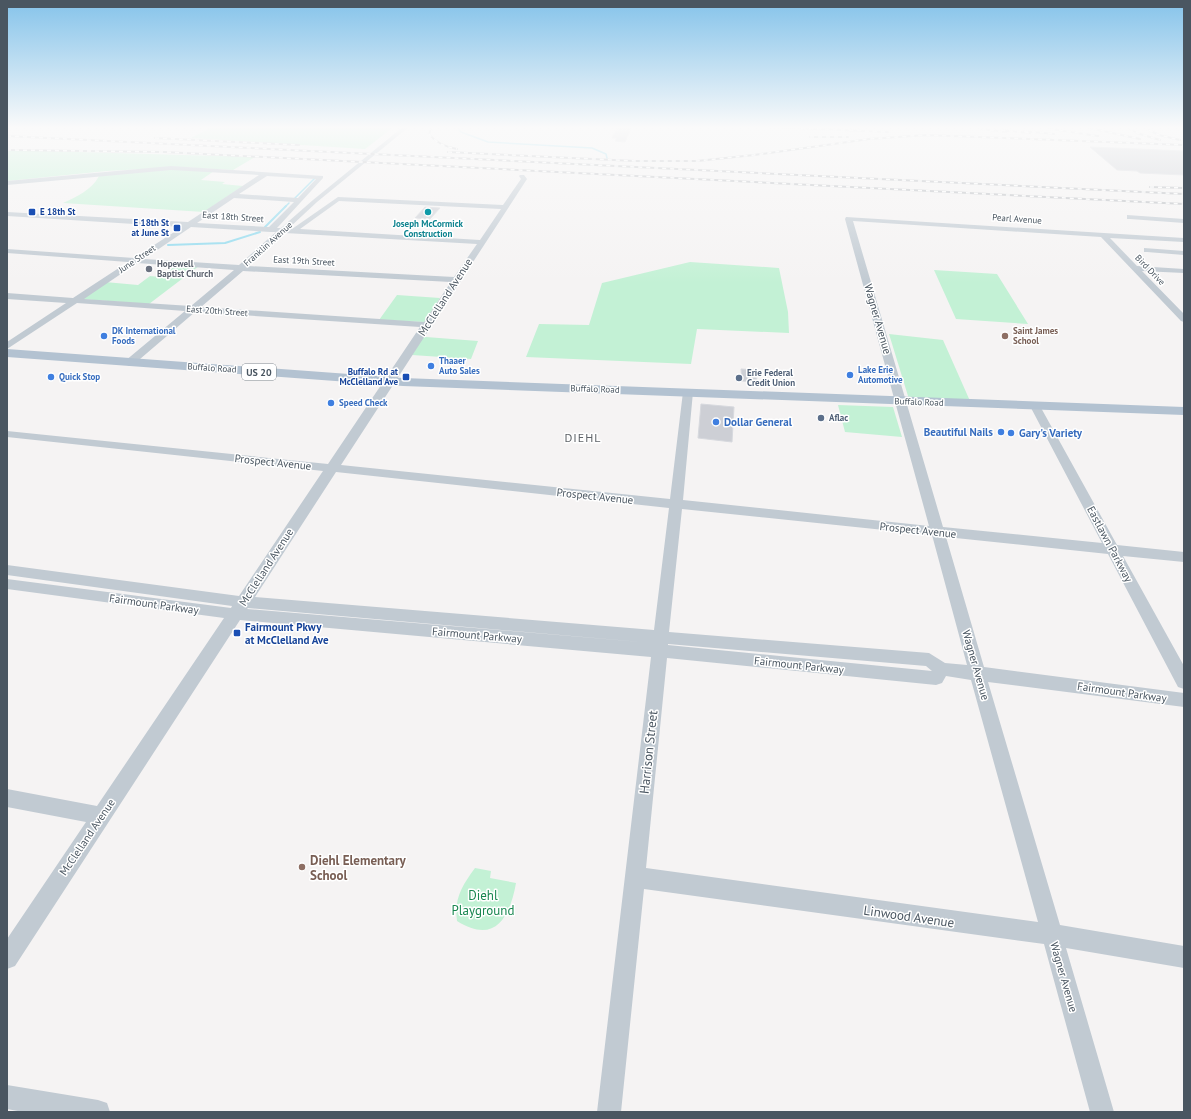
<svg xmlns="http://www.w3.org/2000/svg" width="1191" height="1119" font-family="'PT Sans',sans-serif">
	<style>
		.green { fill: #c3f1d5 }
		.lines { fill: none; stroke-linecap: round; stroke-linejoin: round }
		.stream-far1 { stroke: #90daee; stroke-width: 1.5 }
		.stream { stroke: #90daee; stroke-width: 2 }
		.building { fill: #cdcfd5; stroke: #d7d9de }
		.minor { fill: #c1cad2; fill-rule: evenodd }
		.major { fill: #b3c2d1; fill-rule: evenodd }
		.rail-casing { stroke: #b5b8bd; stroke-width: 2 }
		.rail { stroke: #fff; stroke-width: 1.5; stroke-dasharray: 4; stroke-linecap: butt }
		.transit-dot { fill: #1a4fb4; stroke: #fff; stroke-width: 1.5 }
		.culture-dot { fill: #0f9aa8; stroke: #fff; stroke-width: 1.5 }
		.worship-dot { fill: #6b7280; stroke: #fff; stroke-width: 1.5 }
		.shop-dot { fill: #3f7fe0; stroke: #fff; stroke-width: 1.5 }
		.education-dot { fill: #8d6e63; stroke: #fff; stroke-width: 1.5 }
		.service-dot { fill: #5c6f8a; stroke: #fff; stroke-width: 1.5 }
		.labels { text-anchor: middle; stroke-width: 3; stroke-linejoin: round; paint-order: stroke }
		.far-transit-label { font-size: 9px; font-weight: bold; fill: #164399; stroke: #fff; text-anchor: end }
		.far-street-label { font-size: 9px; fill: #4a5661; stroke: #fff }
		.far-culture-label { font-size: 9px; font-weight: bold; fill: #0d838f; stroke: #fff }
		.far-worship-label { font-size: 9px; font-weight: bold; fill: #5b616d; stroke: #fff; text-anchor: start }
		.far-shop-label { font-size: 9px; font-weight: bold; fill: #366cbe; stroke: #fff; text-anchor: start }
		.far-education-label { font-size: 9px; font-weight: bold; fill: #785e54; stroke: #fff; text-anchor: start }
		.far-service-label { font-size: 9px; font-weight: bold; fill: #4e5e75; stroke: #fff; text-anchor: start }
		.shield { fill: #fff; stroke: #808990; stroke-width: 1 }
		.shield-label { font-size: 10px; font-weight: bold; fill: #4a5661 }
		.street-label { font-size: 11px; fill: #4a5661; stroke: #fff }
		.shop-label { font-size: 11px; font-weight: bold; fill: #366cbe; stroke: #fff; text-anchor: start }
		.transit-label { font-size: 11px; font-weight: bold; fill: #164399; stroke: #fff; text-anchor: start }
		.neighbourhood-label { font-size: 12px; letter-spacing: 1px; fill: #5f6368; stroke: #fff }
		.near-street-label { font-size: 13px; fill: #4a5661; stroke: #fff }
		.near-education-label { font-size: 13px; font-weight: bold; fill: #785e54; stroke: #fff; text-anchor: start }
		.near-park-label { font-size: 13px; fill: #17864f; stroke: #fff }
	</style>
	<rect width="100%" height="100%" fill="#f5f3f3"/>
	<path class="green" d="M214,126H395L365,149L191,138Z
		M7,150L255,157L233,170L179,167L107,171L7,181Z
		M175,169L214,171L201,180L225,182L222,184L243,186L204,212L63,203C76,197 92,190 99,176Z
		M690,262L779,268L788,312L789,333L697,329L691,364L526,357L539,324L589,325L602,283Z
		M177,265L199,266L149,304L81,299L105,282L138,285L150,276L160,277Z
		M934,270L997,274L1028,324L956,319Z
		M397,295L440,298L424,322L379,320Z
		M889,334L943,340L970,401L911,398L908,396Z
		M423,337H426L478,341L471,359L412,355Z
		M838,405L893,407L902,437L845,432Z
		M475,868L491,871L490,878L516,883C510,917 495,945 457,921C454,898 462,886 475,868Z"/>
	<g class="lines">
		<path class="stream-far1" d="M459,126V130L461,132L488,142L592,148L606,154L607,158
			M295,198L315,178
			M285,207L289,203"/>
		<path class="stream" d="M265,227L286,206
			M168,245L225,243L260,232"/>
	</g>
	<path class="building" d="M617,128H631L625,142L615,141L617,138H612Z
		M1090,147L1184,151V175L1140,173L1137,171L1117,170Z
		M425,207L440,208L430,219L415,218Z
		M741,369L756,370L757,382L742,381Z
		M701,404L734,407L732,442L698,438Z"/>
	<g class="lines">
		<path class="minor" d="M404,126H410L317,202L289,228L292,229L338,197L503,205L521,179L519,176L520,175H524L527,179L341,465L670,499L683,392L688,389L693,392L683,500L929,526L845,219L846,217L1184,238V242L1110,238L1137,266L1184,269V273L1142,271L1184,314V322L1181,321L1101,237L853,221L943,527L1102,543L1030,406L1035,403L1040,406L1117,545L1184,552V562L1123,556L1184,666V689L1178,687L1108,554L946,537L984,667L1184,693V707L988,682L1060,925L1184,946V968L1066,948L1114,1112H1090L1044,944L644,889L621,1112H597L651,657L240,620L15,966L7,969V939L86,822L7,807V789L97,806L224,618L7,589V579L231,608L232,606L7,575V565L239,596L323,471L7,437V431L328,464L420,327L195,312L133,365L129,366L124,363L125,361L185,311L77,303L7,349V342L66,303L7,299V293L73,298L128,262L7,253V249L134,258L182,227L7,216V212L188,222L259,175L171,170L7,185V181L171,166L323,176V178L277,228H281L313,200ZM267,176L316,179L298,198L239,194ZM234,198L294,202L269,227L197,223ZM339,201L501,209L480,240L300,229ZM191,227L271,232H276L239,265L144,259ZM285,233L477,244L454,277L248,266ZM137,263L234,270L191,306L84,299ZM243,271L451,282L424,322L201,307ZM336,472L669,508L654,630L255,597ZM682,509L932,535L967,665L945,663L929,653L669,632ZM248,608L653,643L247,609ZM668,644L926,666L932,671L668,645ZM667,658L936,685L942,683L946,676L971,680L1038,922L646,868Z
			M1127,215L1184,219V223L1130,219H1127Z
			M1144,248L1184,251V255L1147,252H1144Z
			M7,1085L98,1100L107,1103L110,1112H23L7,1109Z"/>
		<path class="major" d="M7,349L403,378L1184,407V415L403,386L7,357Z"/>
		<g class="rail-casing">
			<path id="rail" d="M432,126L429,134C436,143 446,147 457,149
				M675,126H716
				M753,126L888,132
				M1085,127L1140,139
				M1129,128L1137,133L1160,140
				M982,129L1006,132
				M1051,129L1098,136
				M1001,130L1030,133
				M1149,130L1159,135L1180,140
				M1024,131L1054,134
				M7,136L1184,194
				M810,137H848
				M155,138L299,145
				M7,150L165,152L1184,204
				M448,152L635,161H697L754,155L869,139L926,135L1184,145
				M1150,187L1184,188"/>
		</g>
		<use href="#rail" class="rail"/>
	</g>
	<linearGradient id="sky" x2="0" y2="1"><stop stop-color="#85c3ea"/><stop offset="0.45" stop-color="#fafafa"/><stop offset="1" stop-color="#fafafa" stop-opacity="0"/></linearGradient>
	<rect width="1191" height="283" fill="url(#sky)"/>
	<g class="transit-dot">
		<rect x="28" y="208" width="8" height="8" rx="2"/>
		<rect x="173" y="224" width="8" height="8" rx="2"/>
		<rect x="402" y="373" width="8" height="8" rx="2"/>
		<rect x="233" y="629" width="8" height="8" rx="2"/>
	</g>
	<circle class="culture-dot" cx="428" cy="212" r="4"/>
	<circle class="worship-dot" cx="149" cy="269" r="4"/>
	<g class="shop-dot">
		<circle cx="104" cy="336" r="4"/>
		<circle cx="431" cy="366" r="4"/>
		<circle cx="850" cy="375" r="4"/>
		<circle cx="51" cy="377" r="4"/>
		<circle cx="331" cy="403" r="4"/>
		<circle cx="716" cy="422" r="4"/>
		<circle cx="1001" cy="432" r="4"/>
		<circle cx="1011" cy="433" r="4"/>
	</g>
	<g class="education-dot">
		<circle cx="1005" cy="336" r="4"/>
		<circle cx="302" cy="867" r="4"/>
	</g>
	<g class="service-dot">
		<circle cx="739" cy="378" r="4"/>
		<circle cx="821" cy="418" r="4"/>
	</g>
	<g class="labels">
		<g class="far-transit-label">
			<text x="40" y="215" text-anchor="start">E 18th St</text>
			<text x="169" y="226">E 18th St<tspan x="169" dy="10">at June St</tspan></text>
			<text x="398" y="375">Buffalo Rd at<tspan x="398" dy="10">McClelland Ave</tspan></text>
		</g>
		<g class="far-street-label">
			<text transform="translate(233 217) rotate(4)" y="3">East 18th Street</text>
			<text transform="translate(1017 219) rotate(4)" y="3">Pearl Avenue</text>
			<text transform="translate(268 244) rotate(-42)" y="3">Franklin Avenue</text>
			<text transform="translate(137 259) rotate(-34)" y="3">June Street</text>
			<text transform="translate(304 261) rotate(3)" y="3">East 19th Street</text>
			<text transform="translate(1150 270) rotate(46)" y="3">Bird Drive</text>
			<text transform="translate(217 311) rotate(4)" y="3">East 20th Street</text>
			<text transform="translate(212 368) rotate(4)" y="3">Buffalo Road</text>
			<text transform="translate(595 389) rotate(2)" y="3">Buffalo Road</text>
			<text transform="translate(919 402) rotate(2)" y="3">Buffalo Road</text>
		</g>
		<g class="far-culture-label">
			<text x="428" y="227">Joseph McCormick<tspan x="428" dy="10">Construction</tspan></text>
		</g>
		<g class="far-worship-label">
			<text x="157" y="267">Hopewell<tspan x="157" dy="10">Baptist Church</tspan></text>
		</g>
		<g class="far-shop-label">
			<text x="112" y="334">DK International<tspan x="112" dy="10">Foods</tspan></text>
			<text x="439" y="364">Thaaer<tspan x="439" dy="10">Auto Sales</tspan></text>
			<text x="858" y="373">Lake Erie<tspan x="858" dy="10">Automotive</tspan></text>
			<text x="59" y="380">Quick Stop</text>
			<text x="339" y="406">Speed Check</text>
		</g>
		<g class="far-education-label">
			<text x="1013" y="334">Saint James<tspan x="1013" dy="10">School</tspan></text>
		</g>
		<g class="far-service-label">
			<text x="747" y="376">Erie Federal<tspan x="747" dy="10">Credit Union</tspan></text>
			<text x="829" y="421">Aflac</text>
		</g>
		<rect class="shield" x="242" y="364" width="34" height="16" rx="3"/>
		<g class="shield-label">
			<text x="259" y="376">US 20</text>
		</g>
		<g class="street-label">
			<text transform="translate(445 297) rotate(-57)" y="4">McClelland Avenue</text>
			<text transform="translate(878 319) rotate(74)" y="4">Wagner Avenue</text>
			<text transform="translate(273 462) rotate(6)" y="4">Prospect Avenue</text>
			<text transform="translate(595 496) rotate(6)" y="4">Prospect Avenue</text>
			<text transform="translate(918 530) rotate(6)" y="4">Prospect Avenue</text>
			<text transform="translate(1110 544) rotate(62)" y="4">Eastlawn Parkway</text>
			<text transform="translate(266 567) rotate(-57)" y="4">McClelland Avenue</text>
			<text transform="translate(154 604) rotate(8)" y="4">Fairmount Parkway</text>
			<text transform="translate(477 635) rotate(5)" y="4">Fairmount Parkway</text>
			<text transform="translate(799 665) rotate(6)" y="4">Fairmount Parkway</text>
			<text transform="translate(976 665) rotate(74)" y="4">Wagner Avenue</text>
			<text transform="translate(1122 692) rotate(8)" y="4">Fairmount Parkway</text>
			<text transform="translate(87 837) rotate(-56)" y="4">McClelland Avenue</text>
			<text transform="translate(1064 977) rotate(74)" y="4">Wagner Avenue</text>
		</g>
		<g class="shop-label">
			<text x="724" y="426">Dollar General</text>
			<text x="993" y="436" text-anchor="end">Beautiful Nails</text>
			<text x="1019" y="437">Gary's Variety</text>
		</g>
		<g class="transit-label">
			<text x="245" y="631">Fairmount Pkwy<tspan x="245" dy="13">at McClelland Ave</tspan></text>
		</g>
		<g class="neighbourhood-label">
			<text x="583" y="442">DIEHL</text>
		</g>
		<g class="near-street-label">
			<text transform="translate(648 752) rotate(-84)" y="5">Harrison Street</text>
			<text transform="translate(909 916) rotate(8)" y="5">Linwood Avenue</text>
		</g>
		<g class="near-education-label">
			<text x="310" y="865">Diehl Elementary<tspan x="310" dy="15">School</tspan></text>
		</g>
		<g class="near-park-label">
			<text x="483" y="900">Diehl<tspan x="483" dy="15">Playground</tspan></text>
		</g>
	</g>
	<rect width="1191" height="1119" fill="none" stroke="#4a5661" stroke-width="16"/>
</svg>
